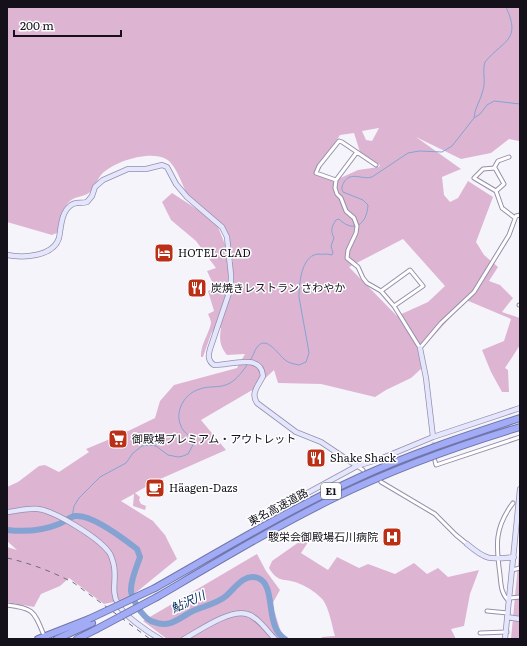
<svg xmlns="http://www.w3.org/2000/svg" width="527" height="646" font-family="Literata,'Noto Sans JP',serif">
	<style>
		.green { fill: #ddb5d3; fill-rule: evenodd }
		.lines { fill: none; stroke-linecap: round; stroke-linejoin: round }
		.stream { stroke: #84a3d2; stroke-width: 1 }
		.river { stroke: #84a3d2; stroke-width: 6 }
		.street-tunnel { stroke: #d4d2d9; stroke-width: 3; stroke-dasharray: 3 1.5; stroke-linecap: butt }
		.street-casing { stroke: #968faa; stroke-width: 5 }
		.secondary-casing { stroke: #968faa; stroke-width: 6 }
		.highway-casing { stroke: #7076a9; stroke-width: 8 }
		.street { stroke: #fff; stroke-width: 3 }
		.secondary { stroke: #e3e6fc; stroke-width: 4.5 }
		.highway { stroke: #a2acf6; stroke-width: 6 }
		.rail { stroke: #706d76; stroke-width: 1; stroke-dasharray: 5 5; stroke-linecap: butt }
		.highway-bridge-casing { stroke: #7076a9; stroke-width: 8; stroke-linecap: butt }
		.highway-bridge { stroke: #a2acf6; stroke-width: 6 }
		.labels { text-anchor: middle; stroke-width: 3; stroke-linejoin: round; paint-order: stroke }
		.shield { fill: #fff; stroke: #5a585f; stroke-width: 1 }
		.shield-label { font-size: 10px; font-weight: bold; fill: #14111b }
		.poi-label { font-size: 11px; fill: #14111b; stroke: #fff; text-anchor: start }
		.street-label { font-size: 11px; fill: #14111b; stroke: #fff }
		.water-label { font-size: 12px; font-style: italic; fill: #01285e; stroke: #fff }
	</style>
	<rect width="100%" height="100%" fill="#f6f4fb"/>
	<path class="green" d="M7,7H520V143L519,141L509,139L491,153L461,159L416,137L461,169L442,177L444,195L450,202L458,198L468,181L493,197L476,242L484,255L498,267L489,281L500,285L513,298L502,312L520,318V345L505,368L508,370L509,392H502L491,372L482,350L504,341L511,319L466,300L421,350L422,368L411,378L386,390L375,397L321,384L278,383L274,370L254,389L201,420L226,450L158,480L135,493L140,497L139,500L141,504L146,506L145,510L133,506L134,494L121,501L153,521L165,535L177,559L128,599L104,604L69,578L60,586L41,594L34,607L7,602V547L17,550L7,541V487L18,482L39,466L45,465L59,472L89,452L86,449L122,434L155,418L160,401L174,385L237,368L245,354L227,355C220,346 219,340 221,328L216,326L211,334L203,357H201C200,345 209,334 211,323C211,320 209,317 208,314L214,311L208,291L215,288L207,271L216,268L196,241L171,220L162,202L172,193L206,215C201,211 194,206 190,201C184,190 177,165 166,159C149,150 113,162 101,175C97,180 95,187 91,191C85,198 74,195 68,203C62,212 61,223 59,232L52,235L7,222ZM379,128L372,141L366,140L362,131ZM354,133L360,152L380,165L379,167L358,170L336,180L318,174L315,172L340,135ZM216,222L223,227L233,262H232ZM403,239L445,286L428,302L397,316L349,267Z
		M316,530L301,553L328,570L337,557L359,568L368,564L395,574L414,563L427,574L438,568L448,577L479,570L470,594L464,626L451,629L456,639H321L322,637L335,636C332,626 329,608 323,600C318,594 308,587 300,584C286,577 279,585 269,568L272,561Z
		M520,544V639H511Z
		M257,554L266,571L280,590L270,608L275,613L283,639H167L143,621Z"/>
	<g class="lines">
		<path class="stream" d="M474,117C475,107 481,100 483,90C486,81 482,71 485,62C503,40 522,41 506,7
			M250,360C254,356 254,350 258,346C267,336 278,354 284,359C288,363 294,364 299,365L306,362L309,353L308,347L299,297C299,285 301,260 314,255C318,253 322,255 327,254L332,255L333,253L331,246L334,238C330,230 332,226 336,220L339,219C354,234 367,224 368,205L363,200L343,192C341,188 342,186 344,182C351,171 362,180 372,177L408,153L419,151L442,152L452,146L474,118L480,114L487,105L494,101L520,104
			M72,517L74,506L79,498L100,477L126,463L133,453L142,446L150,445L156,446L168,455L178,457L183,456L188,454L194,443L193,440C189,435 183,432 181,426C174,411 185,393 200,389C210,385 220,389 230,383C237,379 243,371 247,365"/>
		<path class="river" d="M7,530C25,532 42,531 59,524C64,522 69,517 75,516C92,514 123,538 137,549L140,557C137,566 131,579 131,589C130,594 138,609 142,613C145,617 150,621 154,622C171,629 181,616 195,610C205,606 218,603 226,596C235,588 244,573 258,578C277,585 264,627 285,639"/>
		<path class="street-tunnel" d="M433,442L435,461
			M363,470L381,482"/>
		<g class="street-casing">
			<path id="street" d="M357,152L336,180L335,188L337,194L341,198L346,211L354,218L357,226L356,233L348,250L347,258L358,267L363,278L367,283L381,291L394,306L420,348L441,323L474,292L509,235L516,216L520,215
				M494,168L498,161L509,157
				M336,180L316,173L319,166L339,141L342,142L376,165
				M496,191L474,178L483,169L495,168L504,184L496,191L502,208L515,218
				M381,291L410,270L423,286L394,306
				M519,305H520
				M435,461L436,465L520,437
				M357,466L363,470
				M381,482L435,514L456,535L467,544
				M512,570L520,568
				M510,598L520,597
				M509,601C501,594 501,585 500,575C496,546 494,528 513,503
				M7,605C32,608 34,610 43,633
				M487,611L508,613
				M480,633L507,632"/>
		</g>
		<g class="secondary-casing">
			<path id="secondary" d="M7,255C23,258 53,257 59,238C61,228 61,213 70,206C75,201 81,204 87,202L92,196L95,187L103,180L128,169H146L162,165L167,167L176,184L187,197L222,227L227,237L231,275V287L210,349C208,356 208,361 214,365C228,366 261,352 263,376C259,385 250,393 257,403L296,432L321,442L357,466
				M420,348L426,378L433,437
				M7,512C17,511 28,508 38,509C55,511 97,537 108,551C111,554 112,558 113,562C118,576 110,591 118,604C124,616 148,632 160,639
				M258,520L357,466L380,459L433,437L520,408
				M467,544C486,560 489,560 514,557
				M507,617L520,619
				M184,639C199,631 229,609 247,614C258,617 267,631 275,639
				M505,639L520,489"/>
		</g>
		<g class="highway-casing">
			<path id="highway" d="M155,588C222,550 288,510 358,478C410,454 465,436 520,418
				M157,597C215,563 273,528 334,498C393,469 457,446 520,427
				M38,639L89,619
				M57,639L92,623
				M77,639L95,630"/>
		</g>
		<use href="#street" class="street"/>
		<use href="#secondary" class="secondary"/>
		<use href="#highway" class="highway"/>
		<path class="rail" d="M7,558C30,563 53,572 74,583L150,639"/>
		<g class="highway-bridge-casing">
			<path id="highway-bridge" d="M89,619L155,588
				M95,630L157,597"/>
		</g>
		<use href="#highway-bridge" class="highway-bridge"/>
	</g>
	<defs>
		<g id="hotel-square" transform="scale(1)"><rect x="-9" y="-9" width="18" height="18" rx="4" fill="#bb2f16" stroke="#fff"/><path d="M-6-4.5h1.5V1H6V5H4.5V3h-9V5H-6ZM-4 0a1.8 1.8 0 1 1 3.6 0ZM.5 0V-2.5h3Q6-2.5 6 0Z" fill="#fff"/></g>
		<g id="restaurant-square" transform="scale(1)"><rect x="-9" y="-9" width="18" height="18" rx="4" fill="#bb2f16" stroke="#fff"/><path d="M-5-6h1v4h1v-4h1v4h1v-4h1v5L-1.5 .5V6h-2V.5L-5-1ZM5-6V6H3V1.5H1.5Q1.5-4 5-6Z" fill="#fff"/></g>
		<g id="supermarket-square" transform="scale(1)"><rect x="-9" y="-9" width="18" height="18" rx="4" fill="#bb2f16" stroke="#fff"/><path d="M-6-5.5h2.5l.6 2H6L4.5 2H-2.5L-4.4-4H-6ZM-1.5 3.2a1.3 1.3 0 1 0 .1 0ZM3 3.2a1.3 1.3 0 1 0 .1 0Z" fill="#fff"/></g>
		<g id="cafe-square" transform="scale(1)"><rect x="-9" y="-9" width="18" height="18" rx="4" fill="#bb2f16" stroke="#fff"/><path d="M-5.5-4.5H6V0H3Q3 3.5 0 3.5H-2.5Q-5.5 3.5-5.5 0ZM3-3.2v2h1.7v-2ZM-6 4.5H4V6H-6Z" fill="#fff"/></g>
		<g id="hospital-square" transform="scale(1)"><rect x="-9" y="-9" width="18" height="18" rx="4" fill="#bb2f16" stroke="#fff"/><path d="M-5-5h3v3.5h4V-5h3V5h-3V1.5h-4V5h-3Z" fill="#fff"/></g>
	</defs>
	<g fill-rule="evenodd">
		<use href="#hotel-square" x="164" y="253"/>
		<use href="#restaurant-square" x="197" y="288"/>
		<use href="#supermarket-square" x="118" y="439"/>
		<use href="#restaurant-square" x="316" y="458"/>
		<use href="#cafe-square" x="155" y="488"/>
		<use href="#hospital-square" x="392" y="537"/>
	</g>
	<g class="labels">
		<rect class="shield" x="321" y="483" width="20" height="16" rx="3"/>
		<g class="shield-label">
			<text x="331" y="495">E1</text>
		</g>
		<g class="poi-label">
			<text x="178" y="257">HOTEL CLAD</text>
			<text x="211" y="292">炭焼きレストラン さわやか</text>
			<text x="132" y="443">御殿場プレミアム・アウトレット</text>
			<text x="330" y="462">Shake Shack</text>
			<text x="169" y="492">Häagen-Dazs</text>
			<text x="378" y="541" text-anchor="end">駿栄会御殿場石川病院</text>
		</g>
		<g class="street-label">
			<text transform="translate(278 507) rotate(-28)" y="4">東名高速道路</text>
		</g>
		<g class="water-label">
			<text transform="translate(188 602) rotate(-24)" y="4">鮎沢川</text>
		</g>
	</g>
	<rect width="527" height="646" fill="none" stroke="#14111b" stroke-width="16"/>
	<path d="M14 30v6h107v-6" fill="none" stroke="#14111b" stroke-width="2"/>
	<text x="20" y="30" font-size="12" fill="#14111b" stroke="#ffffff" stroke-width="3" paint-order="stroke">200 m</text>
</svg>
